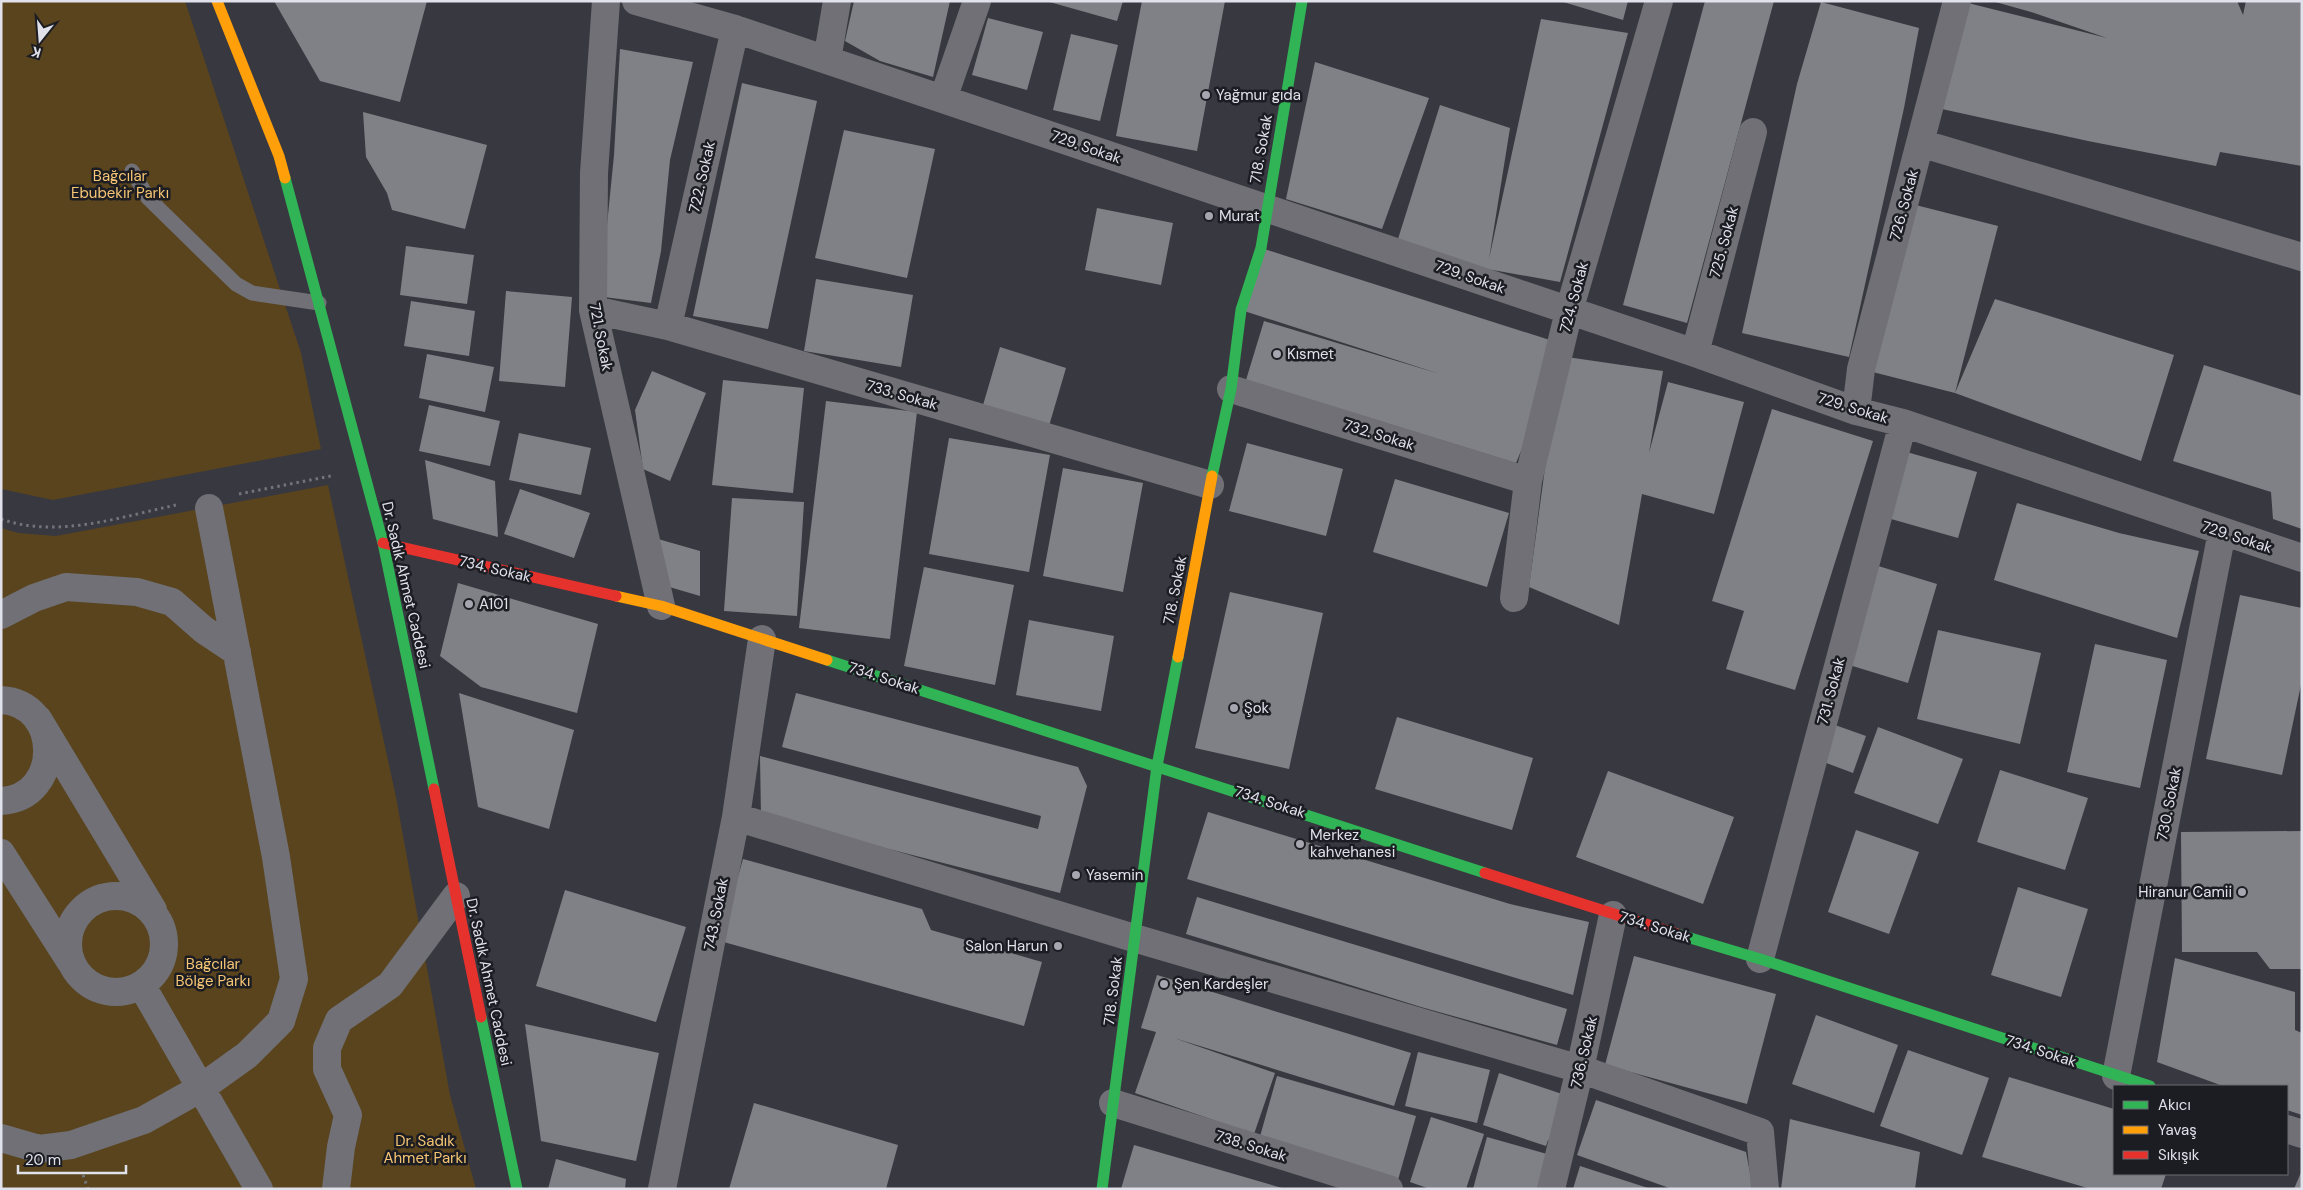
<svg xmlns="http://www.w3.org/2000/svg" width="2303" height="1190" font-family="'DM Sans',sans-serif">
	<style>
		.green { fill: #59441e }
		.building { fill: #808087 }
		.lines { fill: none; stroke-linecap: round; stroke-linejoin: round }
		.path { stroke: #737479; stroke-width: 3; stroke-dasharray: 2.5 4; stroke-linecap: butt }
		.lane { stroke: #707076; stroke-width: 15 }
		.street { stroke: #707076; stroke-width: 28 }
		.fast { stroke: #30b455; stroke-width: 11 }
		.slow { stroke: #ff9f0a; stroke-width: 11 }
		.jam { stroke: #e5322d; stroke-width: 11 }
		.poi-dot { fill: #a5a6af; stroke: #1c1c23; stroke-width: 2 }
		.labels { text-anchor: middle; stroke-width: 5; stroke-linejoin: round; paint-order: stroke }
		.poi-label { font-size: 15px; fill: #e0e1eb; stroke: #1c1c23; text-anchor: start }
		.street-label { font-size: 15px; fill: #e0e1eb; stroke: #1c1c23 }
		.park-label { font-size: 15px; fill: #f6c674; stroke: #1c1c23 }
	</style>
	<rect width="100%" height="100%" fill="#383840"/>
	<path class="green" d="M1,1H185L301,353L321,449L53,500L1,489Z
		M328,485L396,797L450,1095L476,1189H1V528L18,533L56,536Z"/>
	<path class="building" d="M274,1H427L400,102L320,81Z
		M854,1H950L933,77L880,61L845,41Z
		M1046,1H1123L1117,21Z
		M1142,1H1225L1197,151L1116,136Z
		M1560,1H1628L1623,20Z
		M1705,1H1774L1687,323L1623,305Z
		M1992,1H2237L2243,15L2246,1H2302V166L2220,152L2216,166L2088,141L1942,109L1968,3L2107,38L2031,12Z
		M1821,2L1919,28L1904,108L1849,357L1742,333L1797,84Z
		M988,18L1043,32L1027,90L972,75Z
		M1541,19L1628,33L1560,282L1487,269L1398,239L1440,105L1510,128L1489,259Z
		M1071,34L1118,45L1100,121L1053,110Z
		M620,49L693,62L670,160L661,251L651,303L604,297L605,245L614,155Z
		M1315,62L1429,98L1382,229L1286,199Z
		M742,83L817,101L768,329L693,316Z
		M363,112L487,145L465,229L392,210L387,193L366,157Z
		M844,130L935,149L907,278L815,258Z
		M1904,202L1998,226L1955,393L1861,369Z
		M1097,208L1173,223L1161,285L1085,270Z
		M406,246L474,255L467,304L400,295Z
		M1261,248L1553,341L1560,356L1663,371L1649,453L1668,382L1744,402L1714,514L1642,494L1619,625L1529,587L1560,356L1516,463L1246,380L1264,321L1440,374L1241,310Z
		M816,279L913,295L901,367L804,351Z
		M506,291L572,297L565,387L499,381Z
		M1995,299L2174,355L2141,461L1955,393Z
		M411,301L475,311L469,356L404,346Z
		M1000,347L1066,368L1049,426L981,412Z
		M427,354L494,367L485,412L419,398Z
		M2204,365L2302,396V529L2273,519L2271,492L2173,461Z
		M652,371L706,393L670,481L643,469L635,410Z
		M723,380L804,388L793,493L712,485Z
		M826,401L917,412L890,639L799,628Z
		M429,405L500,421L490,466L419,451Z
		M1772,409L1873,441L1795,690L1726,669L1744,611L1712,601Z
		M519,433L591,448L581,495L509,480Z
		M949,438L1050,455L1029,572L929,554Z
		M1247,443L1343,469L1326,536L1229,511Z
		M1896,449L1977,472L1958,538L1877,515Z
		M425,460L495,481L498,537L433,519Z
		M1063,468L1143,483L1123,592L1043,576Z
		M1395,479L1509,513L1487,587L1373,552Z
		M520,489L590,513L574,558L504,534Z
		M732,498L804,502L797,616L724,611Z
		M2017,503L2119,533L2199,551L2177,638L1994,580Z
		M658,539L700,551V596L666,586Z
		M1875,565L1937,584L1908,683L1846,664Z
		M924,567L1014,585L995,685L904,666Z
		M458,583L598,624L577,713L481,687L440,656Z
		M1230,592L1323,613L1289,769L1195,748Z
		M2240,595L2302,608V680L2282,775L2206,759Z
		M1029,620L1114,636L1101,711L1016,695Z
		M1938,630L2041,653L2020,744L1917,719Z
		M2095,644L2167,660L2140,788L2067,772Z
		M459,693L574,730L549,829L478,807Z
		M796,693L1078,767L1087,786L1060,893L761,816L760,756L1038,829L1041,816L782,747Z
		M1397,717L1533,758L1512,830L1375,789Z
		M1835,725L1866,736L1853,773L1821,761Z
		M1878,727L1963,759L1938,824L1854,793Z
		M2000,770L2088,798L2065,870L1977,842Z
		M1608,771L1734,817L1703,904L1576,857Z
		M1208,812L1510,904L1589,922L1573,995L1187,879Z
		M1856,830L1919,852L1889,934L1828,912Z
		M2302,831V969H2270L2257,952H2182L2181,832Z
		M743,859L922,909L931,930L1042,962L1024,1026L720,941Z
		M2018,887L2088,909L2061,997L1991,975Z
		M565,890L686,927L656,1022L536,986Z
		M1197,897L1567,1009L1557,1045L1421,1007L1186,934Z
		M1634,956L1776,994L1747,1104L1605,1065Z
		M2175,958L2295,992V1030L2302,1033V1115L2287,1110V1086H2223L2157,1062Z
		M1157,975L1411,1053L1394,1106L1174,1038L1275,1073L1254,1134L1135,1093L1156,1032L1141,1028Z
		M1816,1015L1898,1045L1874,1113L1792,1084Z
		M525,1024L659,1053L636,1161L541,1141Z
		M1908,1050L1989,1078L1962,1155L1880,1126Z
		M1418,1052L1490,1070L1477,1123L1405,1106Z
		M1499,1073L1571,1097L1556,1142L1548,1140L1546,1146L1483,1125Z
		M1277,1076L1416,1116L1398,1180L1259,1140Z
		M2009,1077L2114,1109V1174H2166L2161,1189H2091L1982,1157Z
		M1596,1100L1746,1152L1753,1189H1672L1577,1155Z
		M754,1103L898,1145L886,1189H729Z
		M1431,1117L1484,1134L1466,1189H1430L1410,1182Z
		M1790,1119L1920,1152L1915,1189H1781Z
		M1487,1137L1547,1154L1537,1189H1473Z
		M1134,1145L1282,1188V1189H1121Z
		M556,1159L626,1179L625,1189H548Z
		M1580,1166L1648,1188V1189H1573Z
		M2302,1170V1189H2294Z"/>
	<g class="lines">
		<path class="path" d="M239,494L331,476
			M1,519C57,539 120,517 176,505
			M83,1175L88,1189"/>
		<path class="lane" d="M132,171L148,198L236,284L252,293L319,303"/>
		<path class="street" d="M606,1L594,173L593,310L661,606
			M636,1L735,29L1695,353L1856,411L1903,423L2302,558
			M827,60L837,1
			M943,99L977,1
			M1920,143L2302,257
			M593,310L668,326L1210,485
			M668,326L735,29
			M1695,353L1753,132
			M1231,389L1528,481
			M1856,411L1861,369L1957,1
			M1514,598L1528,481L1569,311L1659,1
			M1,615L34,598L66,587L137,592L172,602L204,630L237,652
			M1,700C62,703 63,798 1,801
			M38,719L153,910
			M736,817L1134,938L1580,1069L1760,1132L1765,1189
			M1,853L70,961
			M68 944a48 48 0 1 1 96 0a48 48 0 1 1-96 0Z
			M1760,959L1903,423
			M142,986L259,1189
			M2116,1076L2222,532
			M1113,1103L1389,1189
			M2287,1129L2302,1134
			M1,1138L39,1149L71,1145L144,1120L201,1088L247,1055L281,1021L294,979L276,857L209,508
			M336,1189L341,1147L348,1115L327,1069V1048L339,1020L390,985L456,896
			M662,1189L736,817L762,639
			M1551,1189L1580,1069L1613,915"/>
		<path class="fast" d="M285,178L383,543L434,789
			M1212,476L1231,389L1241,310L1261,248L1302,1
			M827,660L1485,873
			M1677,934L1760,959L2150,1086
			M481,1017L517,1189
			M1102,1189L1157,766L1178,657"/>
		<path class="slow" d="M217,1L279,156L285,178
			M616,596L661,606L827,660
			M1178,657L1212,476"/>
		<path class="jam" d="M383,543L616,596
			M434,789L481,1017
			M1485,873L1677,934"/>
	</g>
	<g class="poi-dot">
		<circle cx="1206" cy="95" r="5"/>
		<circle cx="1209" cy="216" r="5"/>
		<circle cx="1277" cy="354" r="5"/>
		<circle cx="469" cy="604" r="5"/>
		<circle cx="1234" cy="708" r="5"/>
		<circle cx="1300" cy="844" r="5"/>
		<circle cx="1076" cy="875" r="5"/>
		<circle cx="2242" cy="892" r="5"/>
		<circle cx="1058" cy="946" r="5"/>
		<circle cx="1164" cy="984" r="5"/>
	</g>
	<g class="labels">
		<g class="poi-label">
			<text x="1216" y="100">Yağmur gıda</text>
			<text x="1219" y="221">Murat</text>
			<text x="1287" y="359">Kısmet</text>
			<text x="479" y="609">A101</text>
			<text x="1244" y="713">Şok</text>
			<text x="1310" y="840">Merkez<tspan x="1310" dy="17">kahvehanesi</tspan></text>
			<text x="1086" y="880">Yasemin</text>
			<text x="2232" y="897" text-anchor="end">Hiranur Camii</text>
			<text x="1048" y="951" text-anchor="end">Salon Harun</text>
			<text x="1174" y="989">Şen Kardeşler</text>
		</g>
		<g class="street-label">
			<text transform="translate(1086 147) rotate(19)" y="5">729. Sokak</text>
			<text transform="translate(1261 149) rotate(-80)" y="5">718. Sokak</text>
			<text transform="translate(702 177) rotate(-77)" y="5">722. Sokak</text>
			<text transform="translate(1904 205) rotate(-75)" y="5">726. Sokak</text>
			<text transform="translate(1724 242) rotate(-75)" y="5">725. Sokak</text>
			<text transform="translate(1470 277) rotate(19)" y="5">729. Sokak</text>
			<text transform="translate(1574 297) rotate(-75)" y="5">724. Sokak</text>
			<text transform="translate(601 337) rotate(79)" y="5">721. Sokak</text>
			<text transform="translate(902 395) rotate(16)" y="5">733. Sokak</text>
			<text transform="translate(1853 408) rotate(17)" y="5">729. Sokak</text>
			<text transform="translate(1379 435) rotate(17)" y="5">732. Sokak</text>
			<text transform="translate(2237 537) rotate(18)" y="5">729. Sokak</text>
			<text transform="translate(495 569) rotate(13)" y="5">734. Sokak</text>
			<text transform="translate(406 585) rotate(77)" y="5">Dr. Sadık Ahmet Caddesi</text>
			<text transform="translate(1175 590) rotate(-79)" y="5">718. Sokak</text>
			<text transform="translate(884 678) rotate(18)" y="5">734. Sokak</text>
			<text transform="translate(1831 691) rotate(-75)" y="5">731. Sokak</text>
			<text transform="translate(1270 802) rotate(18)" y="5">734. Sokak</text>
			<text transform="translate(2169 804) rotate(-79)" y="5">730. Sokak</text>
			<text transform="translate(716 914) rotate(-79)" y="5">743. Sokak</text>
			<text transform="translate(1655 927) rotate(17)" y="5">734. Sokak</text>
			<text transform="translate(489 982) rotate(78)" y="5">Dr. Sadık Ahmet Caddesi</text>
			<text transform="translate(1113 991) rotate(-83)" y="5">718. Sokak</text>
			<text transform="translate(2041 1051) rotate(18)" y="5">734. Sokak</text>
			<text transform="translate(1584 1052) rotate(-77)" y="5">736. Sokak</text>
			<text transform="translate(1251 1146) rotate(17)" y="5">738. Sokak</text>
		</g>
		<g class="park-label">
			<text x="120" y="181">Bağcılar<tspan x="120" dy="17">Ebubekir Parkı</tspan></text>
			<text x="213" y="969">Bağcılar<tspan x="213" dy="17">Bölge Parkı</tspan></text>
			<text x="425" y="1146">Dr. Sadık<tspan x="425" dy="17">Ahmet Parkı</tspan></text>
		</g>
	</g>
	<rect width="2303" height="1190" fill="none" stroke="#e0e1eb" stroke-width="5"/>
	<rect x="2113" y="1085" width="175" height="90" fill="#1c1c23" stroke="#6a6b73"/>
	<rect x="2123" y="1101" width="25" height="8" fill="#30b455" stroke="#6a6b73"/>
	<text x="2158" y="1110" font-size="15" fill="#e0e1eb">Akıcı</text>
	<rect x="2123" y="1126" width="25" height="8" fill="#ff9f0a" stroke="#6a6b73"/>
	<text x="2158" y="1135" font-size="15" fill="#e0e1eb">Yavaş</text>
	<rect x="2123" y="1151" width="25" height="8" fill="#e5322d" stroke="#6a6b73"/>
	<text x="2158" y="1160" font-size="15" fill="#e0e1eb">Sıkışık</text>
	<g transform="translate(40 40) rotate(197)" stroke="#1c1c23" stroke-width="4" paint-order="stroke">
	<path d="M0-4L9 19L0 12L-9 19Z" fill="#e0e1eb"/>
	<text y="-8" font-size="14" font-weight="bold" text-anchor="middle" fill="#e0e1eb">K</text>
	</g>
	<path d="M18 1165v8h108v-8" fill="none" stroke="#e0e1eb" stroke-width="2.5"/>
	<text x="25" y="1165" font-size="15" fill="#e0e1eb" stroke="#1c1c23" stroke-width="4" paint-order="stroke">20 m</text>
</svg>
